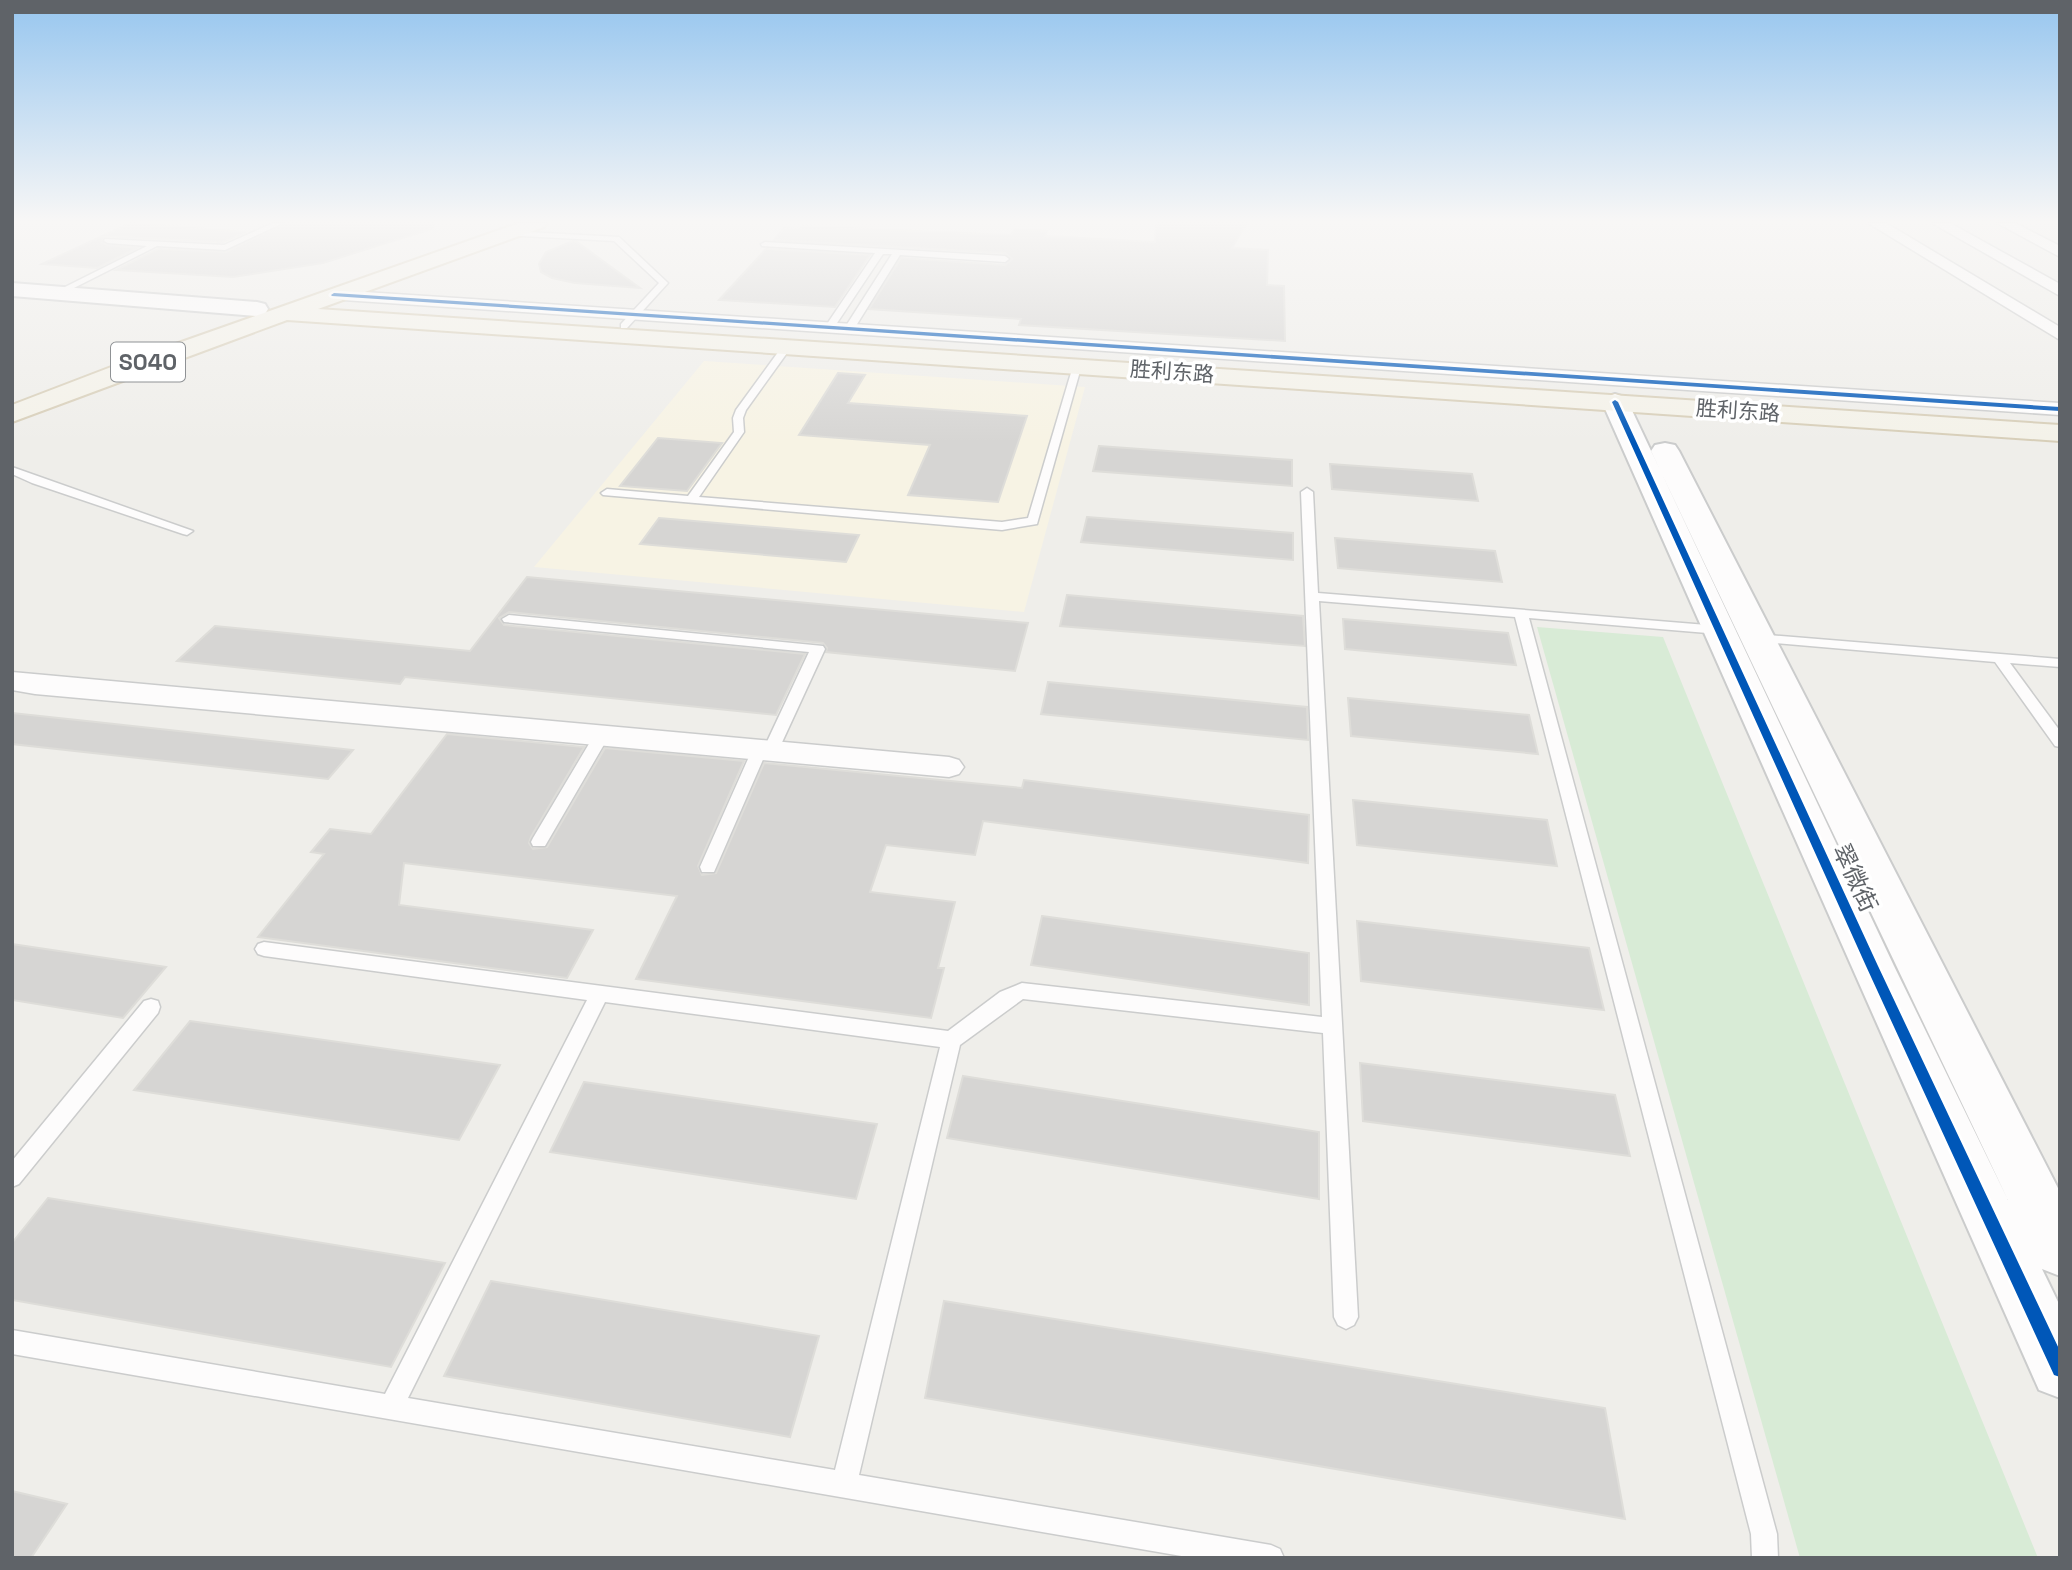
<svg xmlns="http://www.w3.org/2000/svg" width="2072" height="1570" font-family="'Space Grotesk','Noto Sans SC',sans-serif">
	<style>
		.commercial { fill: #f7f3e4 }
		.green { fill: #d8ebd6 }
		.building { fill: #d6d5d3; stroke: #deddd9; stroke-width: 2 }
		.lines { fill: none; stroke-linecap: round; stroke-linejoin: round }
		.service-casing { stroke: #cbcccc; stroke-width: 3 }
		.minor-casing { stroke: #cbcccc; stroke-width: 3 }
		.tertiary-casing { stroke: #cbcccc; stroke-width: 4 }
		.primary-casing { stroke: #d7ceb8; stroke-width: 4 }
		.service { fill: #fdfcfc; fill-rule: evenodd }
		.minor { fill: #fdfcfc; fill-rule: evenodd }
		.tertiary { fill: #fdfcfc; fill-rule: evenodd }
		.primary { fill: #f4f2e9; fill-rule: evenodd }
		.cycleway-casing { stroke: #fff; stroke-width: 5 }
		.cycleway { fill: #0057b8; fill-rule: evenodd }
		.labels { text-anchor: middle; stroke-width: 7; stroke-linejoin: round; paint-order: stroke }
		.far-street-label { font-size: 21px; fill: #5f6368; stroke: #fff }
		.shield { fill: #fff; stroke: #8f9295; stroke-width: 2 }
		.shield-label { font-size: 23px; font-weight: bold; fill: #5f6368 }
		.street-label { font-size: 24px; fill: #5f6368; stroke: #fff }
	</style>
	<rect width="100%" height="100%" fill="#efeeea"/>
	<path class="commercial" d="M704,361L1085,387L1024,612L534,567Z"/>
	<path class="green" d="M1537,627L1663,637L2038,1558H1800Z"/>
	<path class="building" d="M130,223L246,232L223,242L105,236L102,242L107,245L137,248L97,268L42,264Z
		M285,223H433L434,228L323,263L233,277L116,270L158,249L226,252Z
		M1156,223H1247L1232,248L1268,250L1267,285L1284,286L1285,341L1019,325L1021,319L869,309L901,258L1005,265L1012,259L1005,253L774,240L784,228L800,229L802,226L1011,235L1014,229L1047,231L1045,236L1155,242Z
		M573,241L577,242L640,288L575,283L552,278L541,272L539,264L546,252Z
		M766,249L870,255L835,307L719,300Z
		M838,373L865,375L848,403L1027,416L998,502L908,495L930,445L799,435Z
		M658,438L722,443L687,491L620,486Z
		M1099,446L1292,460V486L1093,471Z
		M1330,464L1472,474L1478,501L1332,489Z
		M1087,517L1293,533V560L1081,542Z
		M659,518L859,535L846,562L640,544Z
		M1335,538L1495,551L1502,582L1338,568Z
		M527,577L851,607L1028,623L1015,671L826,652L827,648L823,643L509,612L499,618L504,625L805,654L776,715L405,677L400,684L177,661L215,626L470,651Z
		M1067,595L1303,616L1305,646L1060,626Z
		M1343,619L1508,633L1516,665L1345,649Z
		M1048,682L1307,707L1308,740L1041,714Z
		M1348,698L1529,715L1538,754L1351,736Z
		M12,713L96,722L353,750L328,779L12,744Z
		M447,734L584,747L531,837L529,843L533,849L547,847L605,748L744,761L698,866L702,875L716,873L764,763L1022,788L1024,780L1309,815L1308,863L983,821L975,855L886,845L870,892L955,902L938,968H944L931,1018L636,979L677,896L404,863L399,905L593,930L567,978L258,937L324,854L311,852L330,829L371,834Z
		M1353,800L1547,820L1557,866L1357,845Z
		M1042,916L1309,953V1005L1031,965Z
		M1357,921L1589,948L1604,1010L1361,981Z
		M12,944L166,967L123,1018L12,1000Z
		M190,1021L500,1065L459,1140L134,1090Z
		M1360,1063L1615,1095L1630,1156L1363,1121Z
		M963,1076L1319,1132V1199L947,1138Z
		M584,1082L877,1124L856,1199L550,1152Z
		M48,1198L445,1263L391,1367L12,1300V1243Z
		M491,1281L819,1336L790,1437L444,1376Z
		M944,1301L1605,1408L1625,1519L925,1398Z
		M12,1491L67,1504L31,1558H12Z"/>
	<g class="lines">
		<g class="service-casing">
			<path id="service" d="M273,223H283L225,250L157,246L60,295L53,293L147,246L108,243L104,241L105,239L224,245Z
				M507,231L619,237L668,283L627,328H621V324L659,283L614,241L504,235Z
				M765,242L1005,256L1009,259L1005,262L900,255L854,329L849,332L844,329L892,254H883L833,329L830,330L825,327L875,253L762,246L761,244Z
				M787,343L792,346L746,410L743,418L744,432L699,497L1002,522L1028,518L1073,366L1082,364L1037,524L1002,530L603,495L601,493L607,489L688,496L734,432L733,418L736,410L784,344Z
				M12,467L193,531L187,535L183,534L32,483L12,474Z
				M1307,488L1313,492L1318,593L1719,626L1726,630L1719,634L1529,618L1777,1534L1778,1558H1752L1751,1534L1515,617L1319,601L1358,1317L1354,1325L1346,1329L1338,1325L1334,1317L1323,1033L1023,999L960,1045L859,1475L1271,1545L1280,1549L1284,1558H1193L12,1354V1330L385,1394L587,1000L264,956L258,954L255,949L258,944L264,942L948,1031L1000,992L1022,983L1322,1017L1301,492ZM605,1002L940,1047L835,1470L408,1398Z
				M509,615L823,646L825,649L778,751L775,755H765L714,872H702L700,867L752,750L755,746H765L809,652L504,622L502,619Z
				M1756,634L2060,659V667L2010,663L2060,731V747L2055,746L1995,662L1751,641L1749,638L1751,635Z
				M601,731L609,736L545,846H533L531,842L533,838L596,732Z
				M151,999L158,1001L160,1007L158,1013L19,1184L12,1187V1161L144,1001Z"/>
		</g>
		<g class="minor-casing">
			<path id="minor" d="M1868,223H1886L2060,327V340Z
				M1932,223H1950L2060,284V296Z
				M1997,223H2015L2060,246V257Z
				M334,290L2060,403V415L328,299L326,295Z
				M12,672L949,757L959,760L964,767L959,774L949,777L35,694L12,690Z"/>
		</g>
		<g class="tertiary-casing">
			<path id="tertiary" d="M12,283L257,302L265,304L268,309L265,314L257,316L12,296Z
				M1615,394L1624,397L1628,402L1894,966L2008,1200L1651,451L1655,445L1665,443L1675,445L1679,451L2060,1192V1276L2042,1269L2060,1306V1398L2039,1390L1602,402L1606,397Z"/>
		</g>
		<g class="primary-casing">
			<path id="primary" d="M519,223H547L544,227L318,309L2060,425V441L287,320L12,422V405L119,364Z"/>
		</g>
		<use href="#service" class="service"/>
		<use href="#minor" class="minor"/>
		<use href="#tertiary" class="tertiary"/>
		<use href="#primary" class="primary"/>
		<g class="cycleway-casing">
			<path id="cycleway" d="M334,293L2060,407V411L332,296L331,295Z
				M1615,400L1618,402L1878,966L2060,1351V1377L2054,1375L1866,966L1612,402Z"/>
		</g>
		<use href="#cycleway" class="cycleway"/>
	</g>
	<linearGradient id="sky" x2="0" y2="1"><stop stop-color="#97c6ef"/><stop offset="0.5" stop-color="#f8f7f6"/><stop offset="1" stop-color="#f8f7f6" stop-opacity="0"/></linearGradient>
	<rect width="2072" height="443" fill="url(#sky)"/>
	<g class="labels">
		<g class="far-street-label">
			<text transform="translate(1172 372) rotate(4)" y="7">胜利东路</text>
			<text transform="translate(1738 411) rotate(4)" y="7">胜利东路</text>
		</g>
		<rect class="shield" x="111" y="342.5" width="74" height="39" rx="5"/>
		<g class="shield-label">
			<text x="148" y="370">S040</text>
		</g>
		<g class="street-label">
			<text transform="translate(1855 878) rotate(65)" y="8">翠微街</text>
		</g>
	</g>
	<rect width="2072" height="1570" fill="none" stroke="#5f6368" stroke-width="28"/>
</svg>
